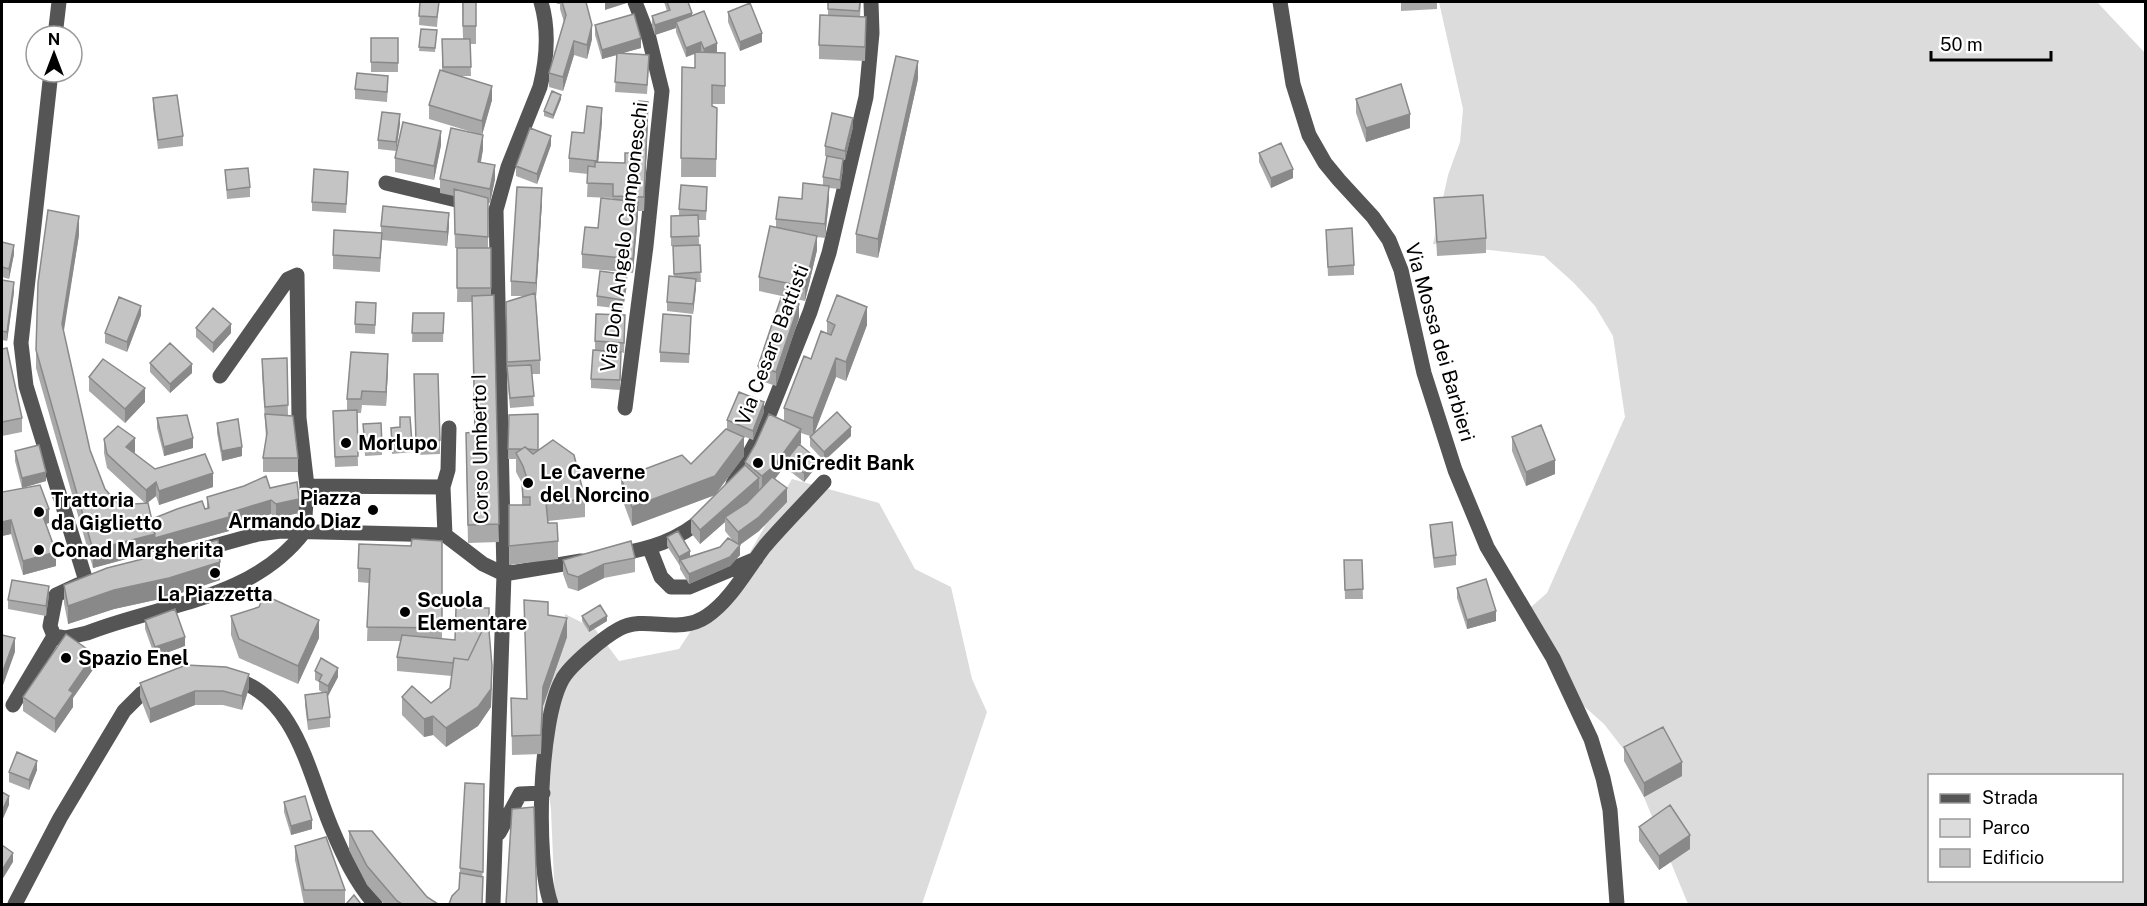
<svg xmlns="http://www.w3.org/2000/svg" width="2147" height="906" font-family="'Public Sans',sans-serif">
	<style>
		.green { fill: #dcdcdc; fill-rule: evenodd }
		.lines { fill: none; stroke-linecap: round; stroke-linejoin: round }
		.minor { stroke: #555; stroke-width: 15 }
		.wall { fill: #a9a9a9 }
		.shaded-wall { fill: #898989 }
		.building { fill: #c4c4c4; stroke: #898989; stroke-width: 1.5 }
		.poi-dot { fill: #000; stroke: #fff; stroke-width: 2 }
		.labels { text-anchor: middle; stroke-width: 4.5; stroke-linejoin: round; paint-order: stroke }
		.street-label { font-size: 20px; fill: #000; stroke: #fff }
		.poi-label { font-size: 20px; font-weight: bold; fill: #000; stroke: #fff; text-anchor: start }
	</style>
	<rect width="100%" height="100%" fill="#fff"/>
	<path class="green" d="M1439,2H2097L2145,53V904H1688L1625,751L1604,724L1577,700L1523,614L1547,593L1625,417L1613,336L1595,306L1574,283L1544,256L1433,244L1448,175L1460,142L1463,109ZM1930,776H2122V880H1930Z
		M792,479L879,503L915,569L951,587L972,679L987,712L922,904H555L551,810L535,676L562,646L565,614L595,629L619,661L679,649L700,617L730,587Z"/>
	<g class="lines">
		<path class="minor" d="M1280,2L1293,84L1309,135L1325,163L1339,180L1373,217L1389,240L1401,270L1424,373L1455,470L1487,547L1553,658L1591,739L1603,778L1610,810L1617,904
			M55,36L59,2
			M51,72L21,343L26,386L86,581
			M386,183L473,204
			M220,376L288,279L297,275L299,418L307,486L304,532
			M625,408L646,246L662,91L649,38L635,2
			M733,484L764,427L810,312L829,253L866,97L872,33L871,2
			M307,486L443,487
			M445,535L443,487L448,470L449,428
			M650,549L661,577L671,587H689L756,559
			M200,550L258,534L281,531L445,535L483,564L504,574
			M614,555C649,549 678,541 706,516
			M504,574L581,561
			M54,636L50,626L56,595L82,583
			M54,636L65,638L87,633C163,603 251,601 304,532
			M232,678C297,697 308,773 332,829C343,855 356,883 375,904
			M13,705L54,636
			M499,833L520,794L543,793
			M15,904L60,818L124,711L141,694L156,685
			M493,904L504,574L496,210L508,167L540,87C547,59 549,29 541,2
			M551,904C535,859 539,722 562,680C569,666 604,637 619,629C646,614 678,636 707,616C731,600 747,569 765,546C784,524 804,504 824,482"/>
	</g>
	<path class="wall" d="M420,2H439L437,27L419,25Z
		M462,2H476V44H470L471,76H460L492,100L482,135L483,149L481,162L495,179L490,203H488V248H491V295L499,542L468,543L466,451L475,432L472,302H457L458,248H455L454,196L440,193V179L475,133L429,119V105L442,71V39H463Z
		M556,2H586L592,39L587,59L574,55L563,91L549,87V73L564,22L560,9V4H557Z
		M664,2H688L692,16L717,53H725V104H712V106L717,108L716,177H681L682,67L695,68V54L686,57L676,32V28L655,35L652,26V16L667,11Z
		M861,2L860,17L866,31L865,61L819,59V45L828,15V9Z
		M1401,2H1437V9L1401,11Z
		M728,12L762,42L740,51L728,22Z
		M595,25L641,48L622,53L649,65L647,94L615,92L617,55L602,59L595,35Z
		M421,29L437,30L435,52L419,51Z
		M371,38H398V72H371Z
		M918,79L878,258L856,253V234Z
		M388,85L387,102L355,99V89Z
		M153,98L183,136V146L158,149L153,108Z
		M561,99L553,119L544,116V111Z
		M1356,99L1410,128L1366,142L1356,113Z
		M648,116L644,211H638L633,273L582,268V254L598,228L613,198L587,197L588,174L569,172V158L584,133L602,122L598,162L625,163L637,153Z
		M400,124L396,151L378,149V140Z
		M853,127L845,160H843V169L840,189L829,188V200L825,238L817,237V250L805,301L759,291V277L776,227V219L802,199L823,185V177L832,157L825,156V146Z
		M441,145L434,180L395,172V158Z
		M551,145L537,184L516,176V166Z
		M1259,153L1293,178L1271,188L1259,162Z
		M225,170L250,187V197L227,199Z
		M348,181L346,213L312,211V202Z
		M707,196L706,220H698L701,282H696L693,314L667,311V302L674,277L673,246H671V216H679V209Z
		M1434,198L1486,238V253L1437,256Z
		M542,202L536,297L540,360V374H532L534,406L510,408L507,376L506,302L524,296H511V281Z
		M381,226L449,227L447,246L382,240L380,272L333,269V255L381,233Z
		M1326,230L1354,265V275L1328,276Z
		M79,235L63,332L90,450L105,489L119,505L146,504L107,468L104,453V439L135,452L134,453L155,469L213,487L159,505L156,496L146,504L152,519L207,508V497L270,488L299,513L276,518L271,514L229,527V531L93,568L36,368V350Z
		M2,242L14,254L9,279L2,277Z
		M2,280L14,292L7,341L2,340Z
		M627,284L623,309L597,306V296Z
		M376,303L375,334L355,333V324Z
		M413,313H444L443,342H412Z
		M141,315L127,352L105,343V333Z
		M799,318L776,386L758,380V366Z
		M827,321L867,325L846,381L836,377L814,432L851,436L824,461L810,446V436L801,433V443L800,445L816,467L804,482L787,469V463L775,479L787,502L759,531L740,545V555L730,566L689,584L680,569V566L667,546V537L690,556L720,547L733,541L725,531V522L700,544L691,533V519L745,466V462L784,421V408L811,359L827,333Z
		M625,324L624,353L621,352L620,390L591,388V379L595,351V341Z
		M691,326L689,363L660,362V352Z
		M196,328L231,333L213,353L196,337Z
		M2,349L22,418V432L2,436Z
		M287,358L288,416L298,458V472H263V458L266,438L262,373V359Z
		M150,363L192,373L170,393L150,372Z
		M388,368L386,406L362,405L361,413H357L358,466L335,467L333,420L347,410V399Z
		M89,377L145,402L125,423L89,391Z
		M414,388L440,440V454L416,455Z
		M764,412L753,440L727,430V420Z
		M538,414V450L585,499V517L548,521L558,541V559L509,565V505H522V485H523L516,472V459H508L509,415Z
		M400,417L412,443V452L392,454L391,428L400,427Z
		M157,418L193,448L164,456L157,428Z
		M217,423L242,456L222,461L217,433Z
		M363,424L382,445V455L365,456Z
		M1512,437L1555,474L1526,486L1512,451Z
		M15,451L46,481L22,488L15,461Z
		M744,456L715,495L632,526L621,496V478L691,464Z
		M2,492L49,523L46,524L56,566L23,575L11,534L2,536Z
		M1430,525L1456,555V565L1434,568L1430,534Z
		M442,541V639L455,640L489,631L492,684L491,707L478,726L446,747L433,735L424,737L402,715V697L431,703L450,688L452,676L397,671V657L401,641H367L369,583L358,582V568L411,546Z
		M635,558V572L604,578L578,591L568,588L563,574V560Z
		M1344,560H1362L1363,599H1345Z
		M220,580L169,597L114,609L68,624L64,603V585Z
		M1457,588L1496,621L1467,629L1457,598Z
		M49,595L46,616L8,609V600Z
		M524,600L548,615L567,637L543,706L541,754L512,755L511,698L527,699Z
		M231,616L319,638L298,684L239,658L231,635Z
		M582,616L607,621L589,632L582,621Z
		M145,620L185,646L155,657L145,629Z
		M94,668L73,698V707L55,733L23,711V697Z
		M315,671L338,677L328,696L327,695L330,717V727L308,730L305,705V695L323,693L319,690V682L315,680Z
		M140,683L249,688L242,710L223,705H195L150,723L140,697Z
		M1624,747L1682,776L1644,797L1624,761Z
		M37,770L29,790L9,782V772Z
		M484,784L482,904H449L459,889L460,868Z
		M284,802L312,829L291,835L284,812Z
		M1639,827L1690,849L1659,870L1639,841Z
		M349,831L427,897L438,904H384L367,885L349,850Z
		M295,846L345,890V904H304L295,860Z"/>
	<path class="shaded-wall" d="M605,2H627V3L605,10Z
		M692,13V22H676V28L655,35V25Z
		M592,25V39L587,59V45Z
		M762,33V42L740,51V42Z
		M641,38V48L602,59V50Z
		M574,41V55L563,91V77Z
		M701,42V51L686,57V48Z
		M717,43V53L704,58V49Z
		M918,61V79L878,258V239Z
		M492,86V100L482,135V121Z
		M561,95V99L553,119V115Z
		M648,102V116L644,211V197Z
		M602,108V122L597,175V161Z
		M400,114V124L396,151V142Z
		M1410,114V128L1366,142V128Z
		M853,118V127L845,160V151Z
		M441,131V145L434,180V166Z
		M483,135V149L478,176V162Z
		M551,136V145L537,184V174Z
		M843,159V169L840,189V180Z
		M495,165V179L490,203V189Z
		M1293,169V178L1271,188V178Z
		M829,186V200L825,238V224Z
		M542,188V202L536,297V283Z
		M638,202V216L633,273V259Z
		M449,213V227L447,246V232Z
		M79,216V235L62,343V324Z
		M817,236V250L805,301V287Z
		M14,245V254L9,279V269Z
		M627,275V284L623,309V300Z
		M696,279V289L693,314V304Z
		M14,282V292L7,341V332Z
		M799,304V318L776,386V372Z
		M141,306V315L127,352V342Z
		M867,307V325L846,381V362Z
		M231,324V333L213,353V343Z
		M388,354V368L386,406V392Z
		M836,358V377L813,437V418Z
		M192,364V373L170,393V384Z
		M145,388V402L125,423V409Z
		M764,402V412L753,440V431Z
		M851,427V436L824,461V452Z
		M801,429V443L789,461L787,459V463L774,480L762,490V476Z
		M744,437V456L715,495L632,526V507Z
		M135,438V452L126,461V447Z
		M193,438V448L164,456V447Z
		M242,447V456L222,461V451Z
		M816,458V467L804,482V473Z
		M1555,460V474L1526,486V472Z
		M46,472V481L22,488V478Z
		M213,473V487L159,505V491Z
		M759,478V492L728,520L725,517V522L700,544V530Z
		M156,482V496L146,504V490Z
		M787,488V502L759,531L738,546V532Z
		M299,499V513L276,518V504Z
		M271,500V514L229,527V531L93,568V550L229,513Z
		M49,509V523L41,525V511Z
		M11,520V534L2,536V522Z
		M740,545V555L730,566L689,584V574Z
		M690,551V561L680,560L679,567V557Z
		M56,552V566L23,575V561Z
		M220,562V580L169,597L114,609L68,624V606L114,590Z
		M604,564V578L578,591V577Z
		M49,586V595L46,616V606Z
		M489,608V635L468,664Z
		M1496,611V621L1467,629V620Z
		M607,616V621L589,632V627Z
		M567,618V637L543,706L541,754L543,687Z
		M319,620V638L298,684V666Z
		M185,637V646L155,657V647Z
		M15,638V652L2,688V674Z
		M94,654V668L73,698V707L55,733V719L69,690Z
		M492,666L491,707L478,726L446,747V728Z
		M338,668V677L328,696V686Z
		M249,674V688L242,710V696Z
		M195,691V705L150,723V709Z
		M433,716V735L424,737V719Z
		M37,761V770L29,790V780Z
		M1682,762V776L1644,797V783Z
		M9,796V805L2,821V811Z
		M312,820V829L291,835V826Z
		M1690,835V849L1659,870V856Z
		M13,853V862L2,880V870Z"/>
	<path class="building" d="M420,2H439L437,17L419,16Z
		M463,2H476V26H463Z
		M562,2H586L592,25L587,45L574,41L563,77L549,73L566,15Z
		M667,2H688L692,13L655,25L652,16L670,10Z
		M828,2H860L859,11L828,9Z
		M750,3L762,33L740,42L728,12Z
		M704,11L717,43L704,49L701,42L686,48L676,22Z
		M634,14L641,38L602,50L595,25Z
		M820,15L866,17L865,47L819,45Z
		M421,29L437,30L435,48L419,47Z
		M371,38H398V63L371,62Z
		M442,39H470L471,67H443Z
		M695,52L725,53V86L712,85V106L717,108L716,159L681,158L682,67L695,68Z
		M617,53L649,55L647,85L615,82Z
		M896,56L918,61L878,239L856,234Z
		M440,70L492,86L482,121L429,105Z
		M357,73L388,76L387,92L355,89Z
		M1401,84L1410,114L1366,128L1356,99Z
		M552,91L561,95L553,115L544,111Z
		M177,95L183,136L158,140L153,98Z
		M639,101L648,102L644,197L613,196V184L587,183L588,166L595,167V162L625,163V153H637Z
		M587,106L602,108L597,161L569,158L572,132L584,133Z
		M382,112L400,114L396,142L378,140Z
		M832,113L853,118L845,151L825,146Z
		M403,122L441,131L434,166L395,158Z
		M451,128L483,135L478,162L495,165L490,189L440,179Z
		M530,128L551,136L537,174L516,166Z
		M1281,143L1293,169L1271,178L1259,153Z
		M827,156L843,159L840,180L823,177Z
		M248,168L250,187L227,190L225,170Z
		M314,169L348,172L346,204L312,202Z
		M803,183L829,186L825,224L776,219L779,197L802,199Z
		M681,185L707,187L706,211L679,209Z
		M517,187L542,188L536,283L511,281Z
		M454,189L488,198V237L455,234Z
		M1483,195L1486,238L1437,242L1434,198Z
		M601,198L638,202L633,259L582,254L585,227L598,228Z
		M383,206L449,213L447,232L381,226Z
		M48,210L79,216L62,324L90,450L105,489L119,505L148,503L155,534L93,550L36,350L38,283Z
		M698,215L699,236L671,237V216Z
		M770,226L817,236L805,287L759,277Z
		M1352,228L1354,265L1328,267L1326,230Z
		M334,230L382,233L380,258L333,255Z
		M2,242L14,245L9,269L2,267Z
		M700,245L701,272L674,274L673,246Z
		M457,248H491V288H457Z
		M600,271L627,275L623,300L597,296Z
		M669,276L696,279L693,304L667,302Z
		M2,280L14,282L7,332L2,331Z
		M535,293L540,360L507,362L506,302Z
		M494,295L499,524L468,525L466,433L475,432L472,296Z
		M837,295L867,307L846,362L836,358L813,418L784,408L804,356L811,359L821,331L831,335L835,325L827,321Z
		M119,297L141,306L127,342L105,333Z
		M781,298L799,304L776,372L758,366Z
		M356,302L376,303L375,325L355,324Z
		M213,308L231,324L213,343L196,328Z
		M413,313H444L443,333H412Z
		M596,314L625,315L624,343L595,341Z
		M663,314L691,316L689,354L660,352Z
		M170,343L192,364L170,384L150,363Z
		M7,348L22,418L2,422V349Z
		M593,350L621,352L620,380L591,379Z
		M351,352L388,354L386,392L362,391L361,399H347Z
		M287,358L288,405L265,407L262,359Z
		M103,359L145,388L125,409L89,377Z
		M531,365L534,396L510,398L507,366Z
		M414,374H438L440,440L416,441Z
		M739,392L764,402L753,431L727,420Z
		M357,410L358,456L335,457L333,411Z
		M837,412L851,427L824,452L810,437Z
		M265,414L293,416L298,458H263L267,433Z
		M538,414V450L528,449L525,447L522,449H508L509,415Z
		M769,414L801,429L774,466L762,476L745,462L755,445Z
		M187,415L193,438L164,447L157,418Z
		M400,417H410L412,443L392,444L391,428L400,427Z
		M238,419L242,447L222,451L217,423Z
		M381,423L382,445L365,446L363,424Z
		M1541,425L1555,460L1526,472L1512,437Z
		M118,426L135,438L126,447L155,469L205,454L213,473L159,491L156,482L146,490L107,454L104,439Z
		M726,429L744,437L715,476L632,507L621,478L682,455L691,464Z
		M553,440L574,455L585,499L546,503L548,523H557L558,541L509,546V505H530V497H523L522,485H529L523,466L516,453L525,447L533,454Z
		M799,444L816,458L804,473L787,459Z
		M39,445L46,472L22,478L15,451Z
		M745,465L759,478L700,530L691,519Z
		M266,476L270,488L297,482L299,499L276,504L271,500L229,513V517L155,538L152,519L177,509L202,501L205,509L209,508L207,497L244,486Z
		M772,477L787,488L759,517L738,532L725,517L747,503Z
		M40,485L49,509L41,511L56,552L23,561L11,520L2,522V492Z
		M1452,522L1456,555L1434,558L1430,525Z
		M678,531L690,551L679,557L667,537Z
		M728,538L740,545L730,557L689,574L680,560L720,547Z
		M412,539L442,541V628L367,627L370,569L358,568L359,544L411,546Z
		M218,540L220,562L169,578L114,590L68,606L64,585L107,568Z
		M631,541L635,558L604,564L578,577L568,574L563,560Z
		M1344,560H1362L1363,589L1345,590Z
		M1486,579L1496,611L1467,620L1457,588Z
		M12,580L49,586L46,606L8,600Z
		M264,595L319,620L298,666L239,639L231,616L259,607Z
		M524,600L548,602V615L567,618L543,687L541,735L512,736L511,698L527,699Z
		M600,605L607,616L589,627L582,616Z
		M456,608H489V621L484,631H482L468,660L454,658L453,663L397,657L402,635L455,640Z
		M175,609L185,637L155,647L145,620Z
		M482,631H489L492,666L491,689L478,707L446,728L433,716L424,719L402,697L412,686L431,703L450,688L454,658L468,660Z
		M66,634L94,654L69,690L73,693L55,719L23,697Z
		M2,635L15,638L2,674Z
		M321,658L338,668L328,686L319,681L322,675L315,671Z
		M186,665L226,667L249,674L242,696L223,691H195L150,709L140,683Z
		M327,692L330,717L308,720L305,695Z
		M1663,727L1682,762L1644,783L1624,747Z
		M17,752L37,761L29,780L9,772Z
		M465,783L484,784L483,872L460,868Z
		M2,792L9,796L2,811Z
		M305,796L312,820L291,826L284,802Z
		M1670,805L1690,835L1659,856L1639,827Z
		M534,807L537,904H506L512,809Z
		M349,831H372L427,897L438,904H402L397,901L367,866Z
		M326,837L345,890H304L295,846Z
		M2,845L13,853L2,870Z
		M460,873L483,877L482,904H449L452,896L459,889Z
		M354,895L361,904H348L347,903Z"/>
	<g class="poi-dot">
		<circle cx="346" cy="443" r="6"/>
		<circle cx="758" cy="463" r="6"/>
		<circle cx="528" cy="483" r="6"/>
		<circle cx="373" cy="510" r="6"/>
		<circle cx="39" cy="512" r="6"/>
		<circle cx="39" cy="550" r="6"/>
		<circle cx="215" cy="573" r="6"/>
		<circle cx="405" cy="612" r="6"/>
		<circle cx="66" cy="658" r="6"/>
	</g>
	<g class="labels">
		<g class="street-label">
			<text transform="translate(624 237) rotate(-83)" y="7">Via Don Angelo Camponeschi</text>
			<text transform="translate(1440 342) rotate(74)" y="7">Via Mossa dei Barbieri</text>
			<text transform="translate(772 345) rotate(-69)" y="7">Via Cesare Battisti</text>
			<text transform="translate(480 449) rotate(-91)" y="7">Corso Umberto I</text>
		</g>
		<g class="poi-label">
			<text x="358" y="450">Morlupo</text>
			<text x="770" y="470">UniCredit Bank</text>
			<text x="540" y="479">Le Caverne<tspan x="540" dy="23">del Norcino</tspan></text>
			<text x="361" y="505" text-anchor="end">Piazza<tspan x="361" dy="23">Armando Diaz</tspan></text>
			<text x="51" y="507">Trattoria<tspan x="51" dy="23">da Giglietto</tspan></text>
			<text x="51" y="557">Conad Margherita</text>
			<text x="215" y="601" text-anchor="middle">La Piazzetta</text>
			<text x="417" y="607">Scuola<tspan x="417" dy="23">Elementare</tspan></text>
			<text x="78" y="665">Spazio Enel</text>
		</g>
	</g>
	<rect width="2147" height="906" fill="none" stroke="#000000" stroke-width="6"/>
	<rect x="1928" y="774" width="195" height="108" fill="#ffffff" stroke="#999999" stroke-width="1.5"/>
	<rect x="1940" y="794" width="30" height="9" fill="#555555" stroke="#999999" stroke-width="1.5"/>
	<text x="1982" y="804" font-size="18" fill="#000000">Strada</text>
	<rect x="1940" y="819" width="30" height="18" fill="#dcdcdc" stroke="#999999" stroke-width="1.5"/>
	<text x="1982" y="834" font-size="18" fill="#000000">Parco</text>
	<rect x="1940" y="849" width="30" height="18" fill="#c4c4c4" stroke="#999999" stroke-width="1.5"/>
	<text x="1982" y="864" font-size="18" fill="#000000">Edificio</text>
	<g transform="translate(54 54)"><circle r="28" fill="#ffffff" stroke="#999999" stroke-width="1.5"/>
	<path d="M0-4.5L10 22L0 15L-10 22Z" fill="#000000"/>
	<text y="-9" font-size="16" font-weight="bold" text-anchor="middle" fill="#000000">N</text>
	</g>
	<path d="M1931 51v9h120v-9" fill="none" stroke="#000000" stroke-width="3"/>
	<text x="1940" y="51" font-size="18" fill="#000000" stroke="#ffffff" stroke-width="4.5" paint-order="stroke">50 m</text>
</svg>
